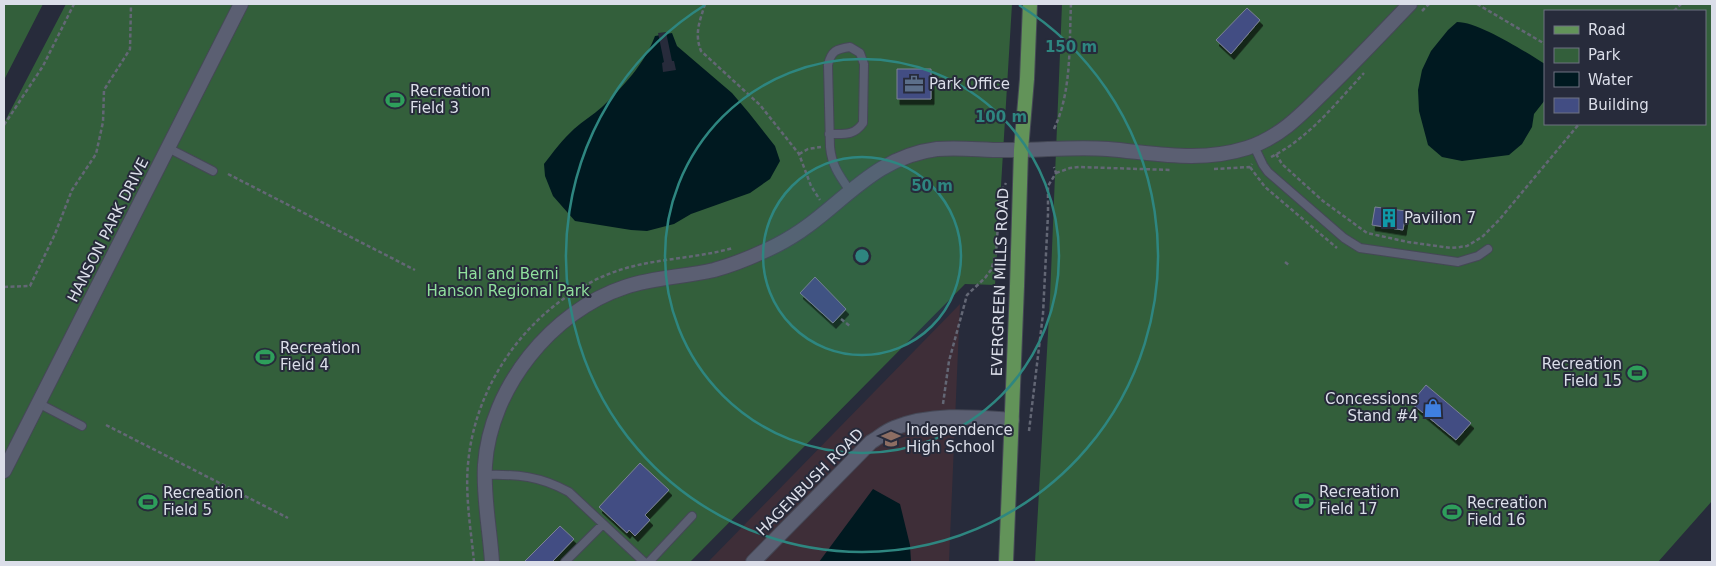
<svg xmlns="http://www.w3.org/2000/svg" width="1716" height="566" font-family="'DejaVu Sans',sans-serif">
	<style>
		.education { fill: #3e2e38 }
		.green { fill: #335f3b; fill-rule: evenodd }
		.water { fill: #001920 }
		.pier { fill: #272b3b }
		.building { fill: #424d83; stroke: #7c8195; filter: url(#shadow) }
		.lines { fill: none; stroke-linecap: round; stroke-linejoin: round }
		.service-casing { stroke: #454856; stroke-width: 10 }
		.minor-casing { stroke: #454856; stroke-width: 16 }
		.primary-casing { stroke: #454856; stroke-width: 16 }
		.path { stroke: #636775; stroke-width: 2.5; stroke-dasharray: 4 2.5; stroke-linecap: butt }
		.service { stroke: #5b5f72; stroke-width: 8 }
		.minor { stroke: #5b5f72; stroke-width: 14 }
		.primary { stroke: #629359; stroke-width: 14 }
		.ring { fill: none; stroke: #2e8680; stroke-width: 2.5 }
		.labels { text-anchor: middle; stroke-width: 4; stroke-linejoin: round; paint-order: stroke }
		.poi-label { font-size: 15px; fill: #dbdee9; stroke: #272b3b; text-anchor: start }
		.street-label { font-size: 15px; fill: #dbdee9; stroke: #272b3b }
		.park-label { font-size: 15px; fill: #90e09d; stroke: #272b3b }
		.centre { fill: #2e8680; stroke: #272b3b; stroke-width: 2.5 }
		.ring-label { font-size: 15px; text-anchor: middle; font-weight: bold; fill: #2e8680; stroke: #272b3b; stroke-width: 4; stroke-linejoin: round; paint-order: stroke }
	</style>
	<defs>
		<filter id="shadow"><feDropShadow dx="3" dy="5.5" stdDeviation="0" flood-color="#0009"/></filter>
	</defs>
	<rect width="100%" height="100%" fill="#272b3b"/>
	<path class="education" d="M960,304L949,562H708Z"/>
	<path class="green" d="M4,4H43L4,80Z
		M66,4H1012L995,285L965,284L690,562H4V123Z
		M1062,4H1712V501L1658,562H1035L1050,298ZM1545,11H1705V124H1545Z"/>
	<path class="water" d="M1457,22C1479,22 1524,51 1545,64V100L1534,114L1532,127L1522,144L1509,155L1462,161L1442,157L1428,145L1419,111L1418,90L1422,70L1431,51L1448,30Z
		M672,33L677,46L732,93L749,113L775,146L780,161L770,179L750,193L691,214L674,224L647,231L631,230L575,221L553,196L545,176L544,164C553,152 563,139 574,129C583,121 593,115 602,107C623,87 645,63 655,36Z
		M873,489L900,504L910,545L911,562H819Z"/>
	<path class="pier" d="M666,32L672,61H674L676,70L663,72L662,63L664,62L658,33Z"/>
	<path class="building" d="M1247,8L1260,20L1231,54L1216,40Z
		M897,69H931V99H897Z
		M1375,207L1406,211L1403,230L1372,225Z
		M815,277L846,309L833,323L800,293Z
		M1426,385L1471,423L1456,440L1411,403Z
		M640,463L669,490L645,515L650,520L635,536L629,530L627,533L599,507Z
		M560,526L574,539L552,562H524Z"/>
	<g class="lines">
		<g class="service-casing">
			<path id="service" d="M829,134C844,134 854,136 863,123L864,64L860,53L850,47C836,49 831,51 828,65L830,147C832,166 839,175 850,191
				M1254,146L1263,165L1268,172L1344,238L1360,248L1458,262L1478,256L1488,249
				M168,148L213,171
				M38,403L82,426
				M485,475C517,474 540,476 569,492L644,562
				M565,562L603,524
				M649,562L692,516"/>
		</g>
		<g class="minor-casing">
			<path id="minor" d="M4,471L241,4
				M492,562C490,530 483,497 485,465C490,388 552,311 625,287C654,277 685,277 714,270C736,264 757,255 777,245C837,215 866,158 937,149C960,147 981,150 1004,150C1038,151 1073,146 1108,149C1155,153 1200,163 1247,148C1279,138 1302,114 1325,91C1354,63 1382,33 1410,4
				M753,562L871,442C878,438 886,431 894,428C932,413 972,417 1012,420"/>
		</g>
		<g class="primary-casing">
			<path id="primary" d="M1006,562L1017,286L1021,150L1027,79L1030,4"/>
		</g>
		<path class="path" d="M705,4C700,21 694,33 701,51L760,105L799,154L811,186L820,200
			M1477,4L1545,44
			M1422,11L1429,4
			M1674,11L1681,4
			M4,125L43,66L74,4
			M1054,129C1072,91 1069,45 1071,4
			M799,154L808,149L821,147
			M1276,154L1282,164L1323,201L1367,233L1408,242L1451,248L1460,247L1467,246L1482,237L1499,220L1579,124
			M1271,157C1309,138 1335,104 1364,73
			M1250,167L1265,187L1337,248
			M1214,169L1250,167L1252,164
			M1056,173L1070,168L1079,167L1171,170
			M228,174L415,270
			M1285,262L1289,265
			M4,287L30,286L55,234L72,190L96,154L103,122L104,90L130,49L131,4
			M841,319L851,327
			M943,404L949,361L967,295L985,278L991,270L996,254L1000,194L1006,183
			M106,425L288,518
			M1029,431L1043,314L1048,214V186L1056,173L1054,167
			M474,562C471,530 465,496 468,464C475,383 529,308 604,276C644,258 691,260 733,248"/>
		<use href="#service" class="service"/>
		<use href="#minor" class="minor"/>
		<use href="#primary" class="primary"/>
	</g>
	<circle cx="862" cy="256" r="99" fill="#2e8680" fill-opacity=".12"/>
	<g class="ring">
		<circle cx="862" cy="256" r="99"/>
		<circle cx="862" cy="256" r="197"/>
		<path d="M1019 5A296 296 0 1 1 705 5"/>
	</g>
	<defs>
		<g id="office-bare" transform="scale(1.5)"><path d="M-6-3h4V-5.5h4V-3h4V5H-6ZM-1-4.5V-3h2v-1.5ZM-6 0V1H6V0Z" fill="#5c6f8a" stroke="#272b3b" stroke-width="2.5" paint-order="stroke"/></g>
		<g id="stadium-bare" transform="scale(1.5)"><path d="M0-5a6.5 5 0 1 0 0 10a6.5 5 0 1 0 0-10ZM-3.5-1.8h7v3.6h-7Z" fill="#2e9e5b" stroke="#272b3b" stroke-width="2.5" paint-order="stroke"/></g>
		<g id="building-bare" transform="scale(1.5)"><path d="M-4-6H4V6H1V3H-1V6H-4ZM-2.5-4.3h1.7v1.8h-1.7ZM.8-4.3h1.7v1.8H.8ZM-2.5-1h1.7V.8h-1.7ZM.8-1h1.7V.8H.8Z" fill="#0f9aa8" stroke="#272b3b" stroke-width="2.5" paint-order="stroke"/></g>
		<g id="shop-bare" transform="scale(1.5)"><path d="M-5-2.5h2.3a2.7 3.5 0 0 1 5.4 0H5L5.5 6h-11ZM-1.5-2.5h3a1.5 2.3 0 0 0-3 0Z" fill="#3f7fe0" stroke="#272b3b" stroke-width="2.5" paint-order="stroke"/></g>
		<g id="school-bare" transform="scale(1.5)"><path d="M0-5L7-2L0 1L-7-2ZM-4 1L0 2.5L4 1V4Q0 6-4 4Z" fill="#8d6e63" stroke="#272b3b" stroke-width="2.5" paint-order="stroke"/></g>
	</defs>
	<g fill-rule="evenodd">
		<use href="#office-bare" x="914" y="84"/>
		<use href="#stadium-bare" x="395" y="100"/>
		<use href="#building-bare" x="1389" y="218"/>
		<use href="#stadium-bare" x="265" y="357"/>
		<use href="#stadium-bare" x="1637" y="373"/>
		<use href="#shop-bare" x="1433" y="408"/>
		<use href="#school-bare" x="891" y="439"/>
		<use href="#stadium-bare" x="1304" y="501"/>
		<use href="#stadium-bare" x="148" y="502"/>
		<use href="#stadium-bare" x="1452" y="512"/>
	</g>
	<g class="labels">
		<g class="poi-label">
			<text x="929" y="89">Park Office</text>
			<text x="410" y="96">Recreation<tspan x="410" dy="17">Field 3</tspan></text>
			<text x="1404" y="223">Pavilion 7</text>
			<text x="280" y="353">Recreation<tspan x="280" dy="17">Field 4</tspan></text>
			<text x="1622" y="369" text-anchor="end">Recreation<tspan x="1622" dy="17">Field 15</tspan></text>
			<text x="1418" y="404" text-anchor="end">Concessions<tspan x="1418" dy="17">Stand #4</tspan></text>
			<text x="906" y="435">Independence<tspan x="906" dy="17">High School</tspan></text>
			<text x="1319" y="497">Recreation<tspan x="1319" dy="17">Field 17</tspan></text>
			<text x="163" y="498">Recreation<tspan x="163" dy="17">Field 5</tspan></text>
			<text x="1467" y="508">Recreation<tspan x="1467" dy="17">Field 16</tspan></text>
		</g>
		<g class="street-label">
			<text transform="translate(108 230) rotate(-63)" y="5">HANSON PARK DRIVE</text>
			<text transform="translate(1000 282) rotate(-88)" y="5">EVERGREEN MILLS ROAD</text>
			<text transform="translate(810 482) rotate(-45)" y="5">HAGENBUSH ROAD</text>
		</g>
		<g class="park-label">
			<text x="508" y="279">Hal and Berni<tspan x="508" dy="17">Hanson Regional Park</tspan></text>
		</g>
	</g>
	<circle cx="862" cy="256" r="8" class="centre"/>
	<g class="ring-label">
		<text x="1071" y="52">150 m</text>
		<text x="1001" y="122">100 m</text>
		<text x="932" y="191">50 m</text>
	</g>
	<rect width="1716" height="566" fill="none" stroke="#dbdee9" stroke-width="10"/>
	<rect x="1544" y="10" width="162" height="115" fill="#272b3b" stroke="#6f7381"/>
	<rect x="1554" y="26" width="25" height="8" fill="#629359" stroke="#6f7381"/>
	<text x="1588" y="35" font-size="15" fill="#dbdee9">Road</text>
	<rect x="1554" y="48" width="25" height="15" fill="#335f3b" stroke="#6f7381"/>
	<text x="1588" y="60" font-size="15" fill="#dbdee9">Park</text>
	<rect x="1554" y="72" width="25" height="15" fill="#001920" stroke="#6f7381"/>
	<text x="1588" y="85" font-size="15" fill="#dbdee9">Water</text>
	<rect x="1554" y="98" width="25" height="15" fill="#424d83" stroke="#6f7381"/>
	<text x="1588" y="110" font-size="15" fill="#dbdee9">Building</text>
</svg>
